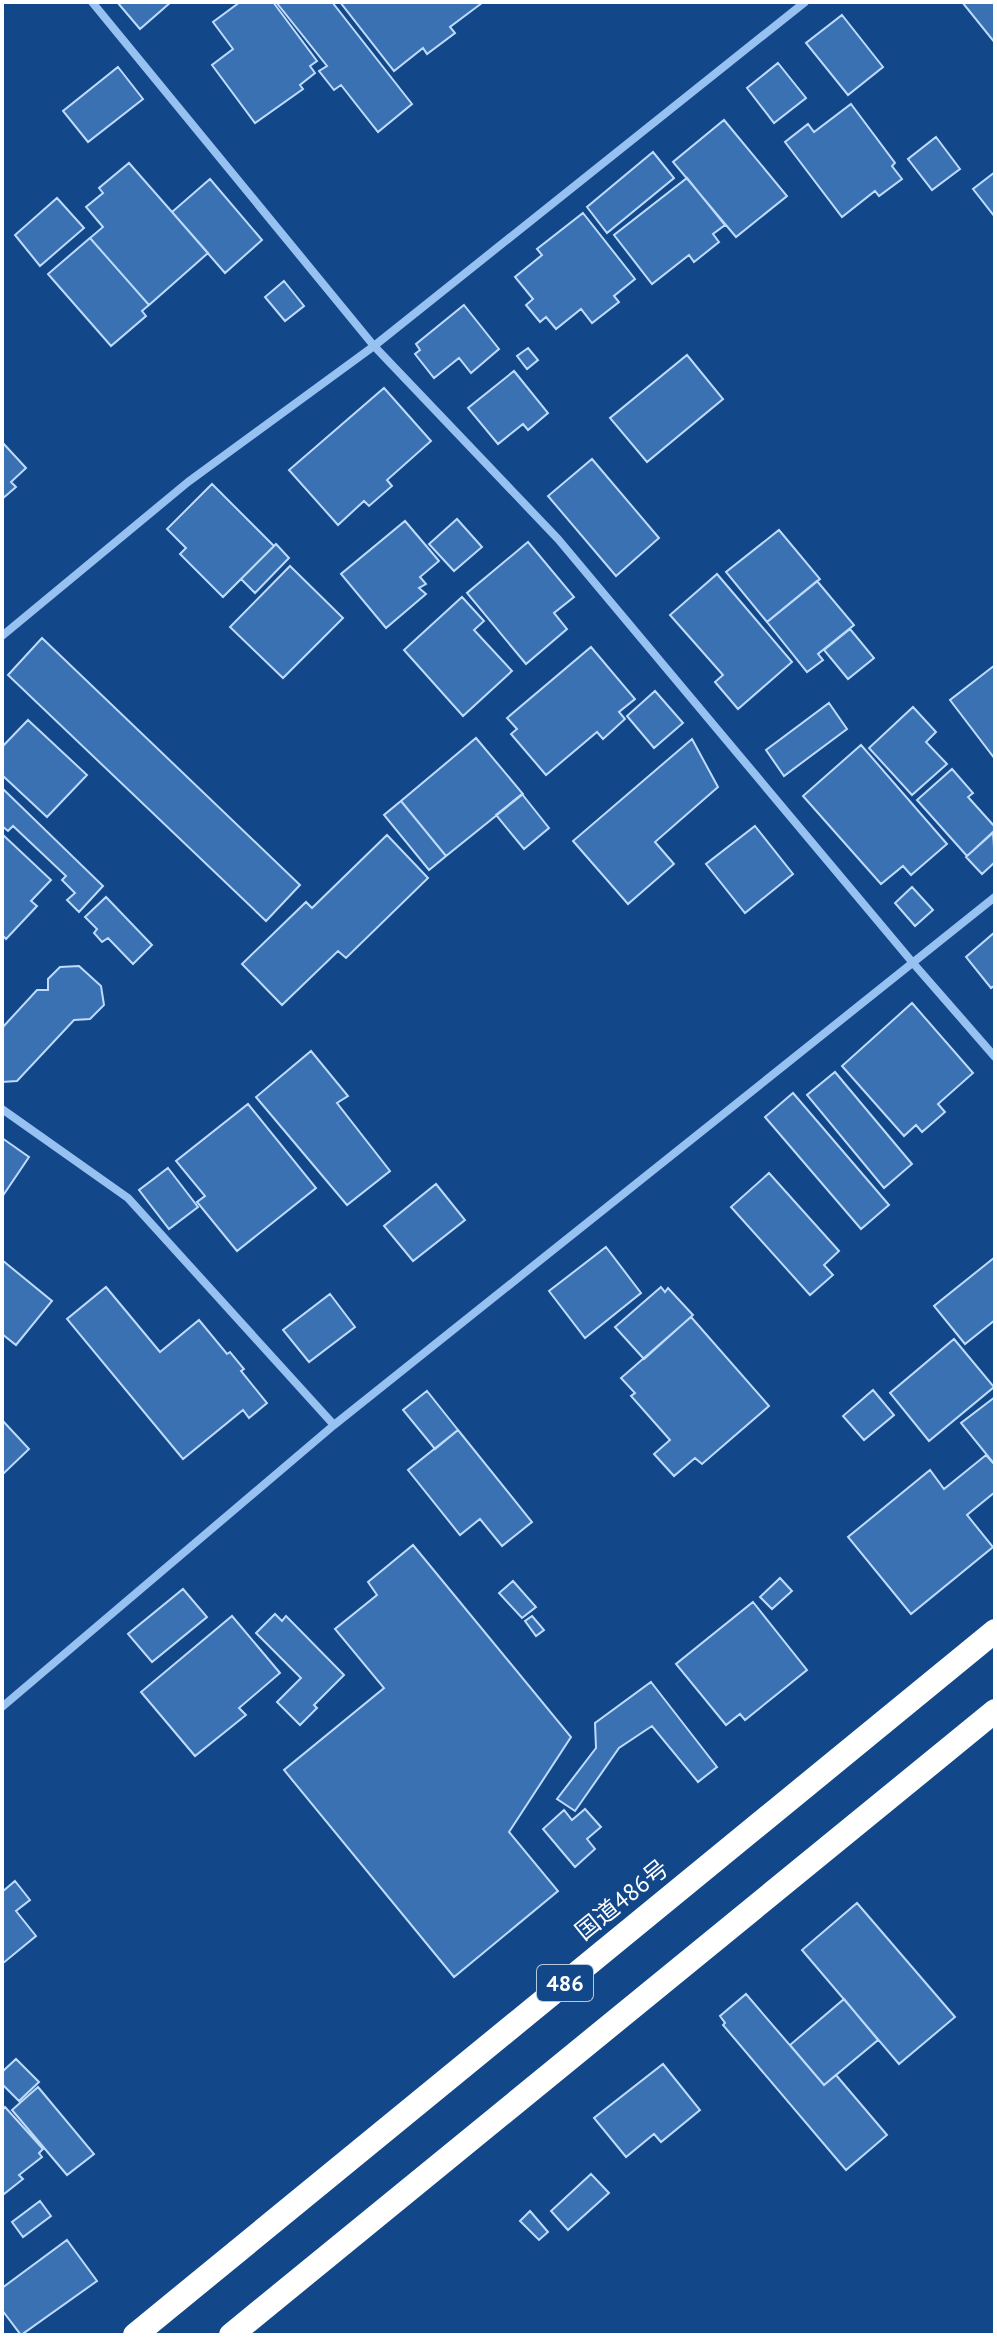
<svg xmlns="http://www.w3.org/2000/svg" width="997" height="2337" font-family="'PT Sans','Noto Sans JP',sans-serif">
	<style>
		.building { fill: #3a71b2; stroke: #bedbfc; stroke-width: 2 }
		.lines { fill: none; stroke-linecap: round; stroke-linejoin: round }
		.street { stroke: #97c1f0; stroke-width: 8 }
		.highway { stroke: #fff; stroke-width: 24 }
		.labels { text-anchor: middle; stroke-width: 6; stroke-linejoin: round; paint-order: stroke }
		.shield { fill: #124789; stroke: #b8c8dc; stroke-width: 2 }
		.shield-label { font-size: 22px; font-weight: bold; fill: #fff }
		.street-label { font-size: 24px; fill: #fff; stroke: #124789 }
	</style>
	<rect width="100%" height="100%" fill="#124789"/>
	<path class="building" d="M117,2H171L140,29Z
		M240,2H273L317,61L310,66L315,73L300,85L303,89L255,123L212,65L233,49L213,22Z
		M276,2H332L412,104L378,132L341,85L334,90L319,71L327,66Z
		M340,2H481L482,3L450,27L455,33L427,54L423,48L394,71Z
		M962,2H995V43Z
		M842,15L883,67L848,95L806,43Z
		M778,63L806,98L774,123L747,88Z
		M118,67L143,99L88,142L63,111Z
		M851,104L895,163L892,166L902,179L879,196L875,191L842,217L785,142L808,124L814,132Z
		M724,120L787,196L736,237L673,162Z
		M936,137L960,169L932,190L908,159Z
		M653,152L674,178L607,233L587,207Z
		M129,163L208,253L149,305L90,238L103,227L86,207L103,193L99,188Z
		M995,172V217L973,189Z
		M687,178L725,225L713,234L719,242L694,262L689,255L652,284L614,235Z
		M210,179L262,240L225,273L172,212Z
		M57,198L84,228L40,266L15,235Z
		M583,213L635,279L614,296L619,302L592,323L581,309L556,329L546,317L540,322L526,305L533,299L515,277L542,255L537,249Z
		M90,238L149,305L142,311L146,316L111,346L48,274Z
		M284,281L304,306L285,321L265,297Z
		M464,305L499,349L471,373L459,358L434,378L415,354L420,350L416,344Z
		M528,348L538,360L527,369L517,356Z
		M687,355L723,399L647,462L610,418Z
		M514,371L548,413L528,430L523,424L498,444L468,408Z
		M384,388L431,441L387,480L392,486L369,506L364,501L338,525L289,470Z
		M2,442L26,468L11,482L16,487L2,499Z
		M592,459L659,538L616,576L548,496Z
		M212,484L274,546L223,597L180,554L186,548L167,529Z
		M457,519L482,547L454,571L429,544Z
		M405,521L439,561L420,577L426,584L419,588L426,594L386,628L341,574Z
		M779,530L820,579L767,622L726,572Z
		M528,542L574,597L554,613L567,629L526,664L467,593Z
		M276,544L289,558L255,593L241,579Z
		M290,566L343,618L283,678L230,627Z
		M717,574L792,662L738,709L715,682L723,675L670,615Z
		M817,581L854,625L818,654L823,660L807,672L767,622Z
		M462,597L484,621L474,630L512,671L463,716L404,650Z
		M850,629L874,658L848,679L824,650Z
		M42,638L300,885L266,921L8,675Z
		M591,647L635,699L619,712L625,719L603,739L597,732L546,775L511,734L517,729L507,718Z
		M995,665V759L950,700Z
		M655,691L683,723L654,748L627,716Z
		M829,703L847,729L784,776L766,750Z
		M913,707L936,732L926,742L947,764L912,795L869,748Z
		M28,720L87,775L47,817L2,775V747Z
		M476,738L523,794L446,856L401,801Z
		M692,739L718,787L655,842L674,864L628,904L573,841Z
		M861,745L947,844L911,875L903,866L881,884L803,796Z
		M952,769L973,793L968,797L995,827V831L967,856L917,800Z
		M2,788L103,886L79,912L67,900L75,893L62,880L66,876L13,826L8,831L2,826Z
		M522,794L549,828L524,849L496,815Z
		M401,801L446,856L429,870L384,815Z
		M755,826L793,874L745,913L706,864Z
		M993,832L995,862L982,874L966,857Z
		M2,834L51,880L31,901L37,906L6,939L2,935Z
		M387,835L428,878L346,958L338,951L282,1005L242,964L306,902L312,908Z
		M912,887L933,910L915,926L895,903Z
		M106,897L152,945L133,964L108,938L102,942L94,933L97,929L85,917Z
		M995,932V985L991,988L966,957Z
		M79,966L101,986L104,1005L90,1019L74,1020L17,1081L2,1082V1028L37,990H48V979L60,967Z
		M912,1003L973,1073L938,1104L945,1112L922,1132L916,1125L904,1136L842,1066Z
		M311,1051L348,1096L337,1103L390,1171L347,1205L256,1097Z
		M835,1072L912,1164L884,1188L807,1095Z
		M793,1093L889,1205L861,1229L765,1117Z
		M248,1104L316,1188L237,1251L197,1202L205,1196L176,1161Z
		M2,1138L29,1157L2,1197Z
		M168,1168L198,1207L169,1229L139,1190Z
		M769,1173L839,1251L824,1265L833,1275L810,1295L731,1207Z
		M436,1184L465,1220L413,1261L384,1226Z
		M606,1247L641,1293L585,1338L549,1291Z
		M995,1257V1320L965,1344L934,1306Z
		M2,1260L52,1301L16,1345L2,1334Z
		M106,1287L160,1352L199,1320L227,1354L230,1352L244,1369L241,1371L267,1403L249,1418L243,1410L183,1459L67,1319Z
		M661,1287L665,1292L668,1288L693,1315L644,1359L615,1327Z
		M330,1294L355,1327L309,1362L283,1330Z
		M691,1317L769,1406L702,1464L695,1458L674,1476L654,1454L670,1440L631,1396L635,1393L621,1378Z
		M954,1339L994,1387L929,1441L890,1393Z
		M873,1390L894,1415L864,1440L843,1416Z
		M427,1391L458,1430L435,1449L403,1410Z
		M995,1397V1465L961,1423Z
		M2,1420L29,1449L2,1475Z
		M458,1430L532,1522L502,1546L480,1519L460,1535L408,1470Z
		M986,1455L995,1465V1492L967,1515L993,1547L911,1614L848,1537L930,1470L944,1489Z
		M413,1545L571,1737L509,1832L558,1891L454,1977L284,1770L384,1688L335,1629L377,1595L368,1582Z
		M780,1578L792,1591L772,1609L760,1597Z
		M513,1581L536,1607L522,1618L499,1593Z
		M183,1589L207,1617L152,1662L128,1634Z
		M753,1602L807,1670L745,1720L740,1714L726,1725L676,1664Z
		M275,1614L282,1621L286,1616L344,1675L314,1705L317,1708L300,1725L277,1702L301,1678L256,1633Z
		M232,1616L280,1673L239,1708L246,1715L195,1756L141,1692Z
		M532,1616L544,1630L536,1636L525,1621Z
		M651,1682L717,1767L698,1782L652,1726L619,1748L575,1811L557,1799L596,1748L595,1723Z
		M585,1809L601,1827L587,1839L595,1849L575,1867L543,1829L564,1810L572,1820Z
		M15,1881L30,1900L16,1911L36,1936L2,1964V1892Z
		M857,1903L955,2017L899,2064L802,1950Z
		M746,1994L824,2085L836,2075L887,2135L846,2170L723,2025L725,2023L720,2016Z
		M844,1999L878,2040L824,2085L790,2045Z
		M16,2059L39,2082L19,2101L2,2084V2072Z
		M663,2064L700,2110L661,2142L654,2134L626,2157L594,2118Z
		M38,2087L94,2154L67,2175L12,2110Z
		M5,2107L43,2149L39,2153L42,2157L19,2175L23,2179L4,2194L2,2191V2111Z
		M591,2174L609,2193L568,2230L551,2211Z
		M40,2201L51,2216L23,2237L12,2222Z
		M530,2211L548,2232L539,2240L520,2221Z
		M67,2240L97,2281L21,2335L2,2310V2288Z"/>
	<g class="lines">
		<path class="street" d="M92,2L374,346L558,539L913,963L995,1057
			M2,636L188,482L374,346L805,2
			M2,1109L128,1198L334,1425
			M2,1707L334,1425L995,897"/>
		<path class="highway" d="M135,2335L995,1631
			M231,2335L995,1711"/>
	</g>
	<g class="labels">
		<rect class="shield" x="537" y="1965" width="56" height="36" rx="6"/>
		<g class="shield-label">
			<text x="565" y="1991">486</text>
		</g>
		<g class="street-label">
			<text transform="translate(622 1900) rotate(-39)" y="8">国道486号</text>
		</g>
	</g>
	<rect width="997" height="2337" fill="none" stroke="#ffffff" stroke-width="8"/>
</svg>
